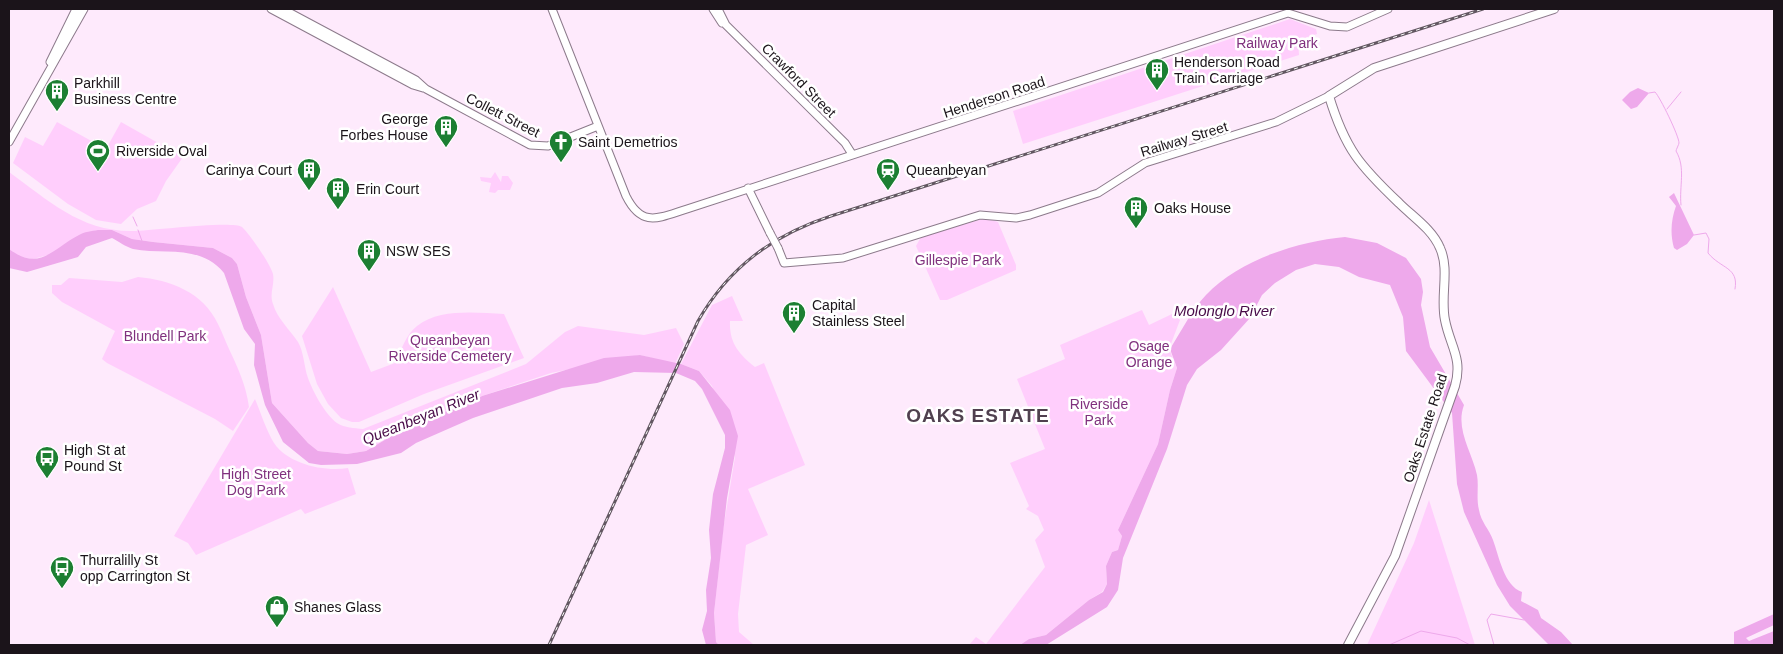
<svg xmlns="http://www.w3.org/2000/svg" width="1783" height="654" font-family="Arial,sans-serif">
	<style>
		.green { fill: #ffcefc }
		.water { fill: #eea9eb }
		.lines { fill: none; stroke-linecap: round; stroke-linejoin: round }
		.stream { stroke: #eea9eb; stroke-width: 1 }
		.tertiary-casing { stroke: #8c7a8b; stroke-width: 9 }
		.secondary-casing { stroke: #8c7a8b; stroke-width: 10 }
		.tertiary { stroke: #fff; stroke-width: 7 }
		.secondary { stroke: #fff; stroke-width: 8 }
		.rail-casing { stroke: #625761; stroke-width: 3 }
		.rail { stroke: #fff; stroke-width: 1; stroke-dasharray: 4; stroke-linecap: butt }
		.tertiary-bridge-casing { stroke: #8c7a8b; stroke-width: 9; stroke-linecap: butt }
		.tertiary-bridge { stroke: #fff; stroke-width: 7 }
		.labels { text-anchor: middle; stroke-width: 5; stroke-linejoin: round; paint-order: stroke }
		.park-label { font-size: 14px; fill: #80317e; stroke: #fff }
		.poi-label { font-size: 14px; fill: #1b141a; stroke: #fff; text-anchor: start }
		.street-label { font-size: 14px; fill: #1b141a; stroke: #fff }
		.water-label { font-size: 15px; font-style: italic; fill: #480b48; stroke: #fff }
		.district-label { font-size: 19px; font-weight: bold; letter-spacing: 1px; fill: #50404f; stroke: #fff }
	</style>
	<rect width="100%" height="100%" fill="#feeafc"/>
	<path class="green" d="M1290,19L1316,29L1317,34L1298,40L1299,55L1023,144L1013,111Z
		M57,122L106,149L121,122L183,157L166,181L156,201L137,209L121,224L96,220L68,204L13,163L25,137L43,146Z
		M9,172C48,200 81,232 133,231C149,231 233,220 242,227C249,233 271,265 273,274C275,285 269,293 273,304C277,318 290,330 298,342C304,352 304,367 308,378C313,392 325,414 337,423C345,428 354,428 363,429L526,364L565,332L578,326L644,335L676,328L684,344L675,364L640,355L551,373L482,396L473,402L449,410L395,434L366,451L347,454L318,451L308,443L272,403L261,335L246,297L237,264L232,258L213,248L153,242L132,239L112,230L69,241L52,254L33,259L19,257L9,249Z
		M495,172L501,182L502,176H508L513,183L510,190H498L495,193L489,192L491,183L481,181L480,177L491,178Z
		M986,218L998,222L1016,265V270L947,300H940L916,246L921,237Z
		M138,277C170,280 203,292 218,324C222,332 225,340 229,349C238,368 246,385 249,407L233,431L215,419L107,363L102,359L115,331L62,302L52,293V285H61L69,278L122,282Z
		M333,287L371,372L395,363C401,351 406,334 417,326C440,308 477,313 504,314L524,358L424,394L359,422H352L341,418L328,404L317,384L302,336Z
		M732,296L743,321H730C729,343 739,354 755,367L764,363L805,465L748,489L768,535L746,545L738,614L739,632L754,645H719L716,642L714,613L723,530L735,457L712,386L699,371L681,364L712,305Z
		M1142,310L1149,325L1172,314L1180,320L1169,349L1177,368L1170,390L1158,444L1118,530L1122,536L1118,550L1112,552L1106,566L1107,584L1102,592L1089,600L1046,635L1029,639L1020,645H969L976,637L986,644L1045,567L1035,540L1044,530L1038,516L1026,509L1029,506L1010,463L1045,449L1017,379L1065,359L1060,345Z
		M255,399C261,413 266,430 274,443C288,464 324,472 348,468L356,494L305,514L301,509L196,555L188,543L174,536Z
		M1429,500L1475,645H1367L1414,543Z"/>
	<path class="water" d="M1638,88L1649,93L1637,107L1631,109L1622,100L1630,92Z
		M1674,193L1694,235L1687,244L1677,250L1674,248C1670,234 1671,220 1676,206L1669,197Z
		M98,230H112L132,239L153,242L213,248L232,258L237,264L246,297L261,335L272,403L308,443L318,451L347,454L366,451L395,434L449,410L473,402L482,396L604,358L640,355L681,364L699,371L730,410L738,436L727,498L714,613L716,642L719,645H706L702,630L707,611L706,590L711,558L709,530L713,494L725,448V435L702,389L695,381L676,373L634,372L597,383L562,388L473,418L416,443L401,453L357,464L321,465L309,463L283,442L265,405L254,365L255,344L244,329L224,273C201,244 164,255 133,249C126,247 118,241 112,238L86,247L78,257L27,272L9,268V249C40,272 52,249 79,235C84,232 92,231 98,230Z
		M1345,237L1377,243L1406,258L1421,279L1423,292L1421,305L1430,347L1464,405C1455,429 1472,452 1477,475C1479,486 1476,498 1479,510C1481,522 1489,529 1493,540C1499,556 1504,586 1522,592L1521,601L1538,610L1541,618L1561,632L1573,645H1549L1510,606L1497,585L1464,512L1457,484L1452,413L1406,351L1403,317L1390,285L1359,277L1339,267L1315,264L1296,270L1275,283L1262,295L1250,318L1221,350L1197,369L1187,385L1167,449L1123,558L1118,590L1107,607L1046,645H1020L1029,639L1046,635L1089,600L1103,592L1107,584L1106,566L1112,552L1118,550L1122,536L1118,530L1158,444L1170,390L1177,368L1170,349C1181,332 1192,309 1206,295C1239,260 1299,241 1345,237Z
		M1774,614V625L1746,638L1749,641L1774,631V645H1734V632Z"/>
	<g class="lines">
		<path class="stream" d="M1649,93L1655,92C1660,97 1679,136 1679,143C1679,144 1676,150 1676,151C1686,168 1679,186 1681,205
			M1667,109L1681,92
			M133,217L137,226
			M138,230L142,241
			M1694,235L1706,233L1709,239L1708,253C1721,269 1739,267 1735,289
			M1389,645L1421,631L1457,638L1470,645
			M1494,645L1487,620L1491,614L1524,620"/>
		<g class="tertiary-casing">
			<path id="tertiary" d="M271,9L413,85L423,88
				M283,9L416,80L426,89L530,145L548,146L598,126
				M552,9L626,196C642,228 658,218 687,209L1288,13L1330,26L1347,27L1388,9
				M713,9L722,23
				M718,9L726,25L845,143L852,154
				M50,62L76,9
				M9,142L84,9
				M748,188L770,233
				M778,248L784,263L843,258L980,215L1016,218L1030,215L1098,193L1145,163L1276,122L1329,96"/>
		</g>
		<g class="secondary-casing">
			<path id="secondary" d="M1348,645L1395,556L1455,386C1463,358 1450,346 1445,320C1440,296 1450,270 1440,248C1432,229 1413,217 1399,203C1360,166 1345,149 1329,96L1374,68L1554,9"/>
		</g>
		<use href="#tertiary" class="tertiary"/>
		<use href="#secondary" class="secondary"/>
		<g class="rail-casing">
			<path id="rail" d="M549,645L698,321C729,267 773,235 831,216L1483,9"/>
		</g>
		<use href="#rail" class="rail"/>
		<g class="tertiary-bridge-casing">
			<path id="tertiary-bridge" d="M770,233L778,248"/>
		</g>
		<use href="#tertiary-bridge" class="tertiary-bridge"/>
	</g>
	<defs>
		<g id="building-pin" transform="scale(1.25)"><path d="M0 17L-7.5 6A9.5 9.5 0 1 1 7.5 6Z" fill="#1c7f32" stroke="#fff"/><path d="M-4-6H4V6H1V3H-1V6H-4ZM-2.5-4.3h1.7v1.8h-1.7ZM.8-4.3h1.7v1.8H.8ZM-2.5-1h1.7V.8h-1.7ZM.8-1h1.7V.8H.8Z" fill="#fff"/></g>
		<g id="church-pin" transform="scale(1.25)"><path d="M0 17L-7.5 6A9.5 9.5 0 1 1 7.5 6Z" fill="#1c7f32" stroke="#fff"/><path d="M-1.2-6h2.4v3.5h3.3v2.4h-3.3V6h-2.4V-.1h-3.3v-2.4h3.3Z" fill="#fff"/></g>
		<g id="stadium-pin" transform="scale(1.25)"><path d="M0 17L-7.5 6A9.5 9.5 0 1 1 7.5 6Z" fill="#1c7f32" stroke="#fff"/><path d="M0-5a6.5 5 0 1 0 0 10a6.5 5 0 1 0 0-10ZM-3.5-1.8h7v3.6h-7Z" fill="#fff"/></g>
		<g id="station-pin" transform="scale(1.25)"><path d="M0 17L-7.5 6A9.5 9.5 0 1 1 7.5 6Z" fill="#1c7f32" stroke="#fff"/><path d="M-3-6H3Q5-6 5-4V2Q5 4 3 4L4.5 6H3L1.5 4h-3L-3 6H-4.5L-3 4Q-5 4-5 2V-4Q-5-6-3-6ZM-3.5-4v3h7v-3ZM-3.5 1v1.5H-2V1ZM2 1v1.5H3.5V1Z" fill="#fff"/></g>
		<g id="bus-pin" transform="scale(1.25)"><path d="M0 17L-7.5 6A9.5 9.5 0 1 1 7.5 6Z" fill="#1c7f32" stroke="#fff"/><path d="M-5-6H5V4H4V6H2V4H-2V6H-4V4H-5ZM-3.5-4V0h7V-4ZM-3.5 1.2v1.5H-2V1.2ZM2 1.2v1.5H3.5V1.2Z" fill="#fff"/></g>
		<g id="shop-pin" transform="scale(1.25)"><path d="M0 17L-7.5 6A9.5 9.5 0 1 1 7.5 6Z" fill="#1c7f32" stroke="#fff"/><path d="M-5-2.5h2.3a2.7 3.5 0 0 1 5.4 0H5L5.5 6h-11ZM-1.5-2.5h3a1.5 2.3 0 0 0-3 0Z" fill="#fff"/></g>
	</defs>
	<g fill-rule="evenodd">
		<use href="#building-pin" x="1157" y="70"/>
		<use href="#building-pin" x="57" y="91"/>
		<use href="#building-pin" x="446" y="127"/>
		<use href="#church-pin" x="561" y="142"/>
		<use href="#stadium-pin" x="98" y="151"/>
		<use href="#building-pin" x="309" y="170"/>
		<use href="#station-pin" x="888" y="170"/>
		<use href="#building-pin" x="338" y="189"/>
		<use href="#building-pin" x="1136" y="208"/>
		<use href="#building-pin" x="369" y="251"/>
		<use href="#building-pin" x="794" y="313"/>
		<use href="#bus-pin" x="47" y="458"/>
		<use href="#bus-pin" x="62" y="568"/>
		<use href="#shop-pin" x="277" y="607"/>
	</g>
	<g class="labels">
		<g class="park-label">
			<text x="1277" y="48">Railway Park</text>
			<text x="958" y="265">Gillespie Park</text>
			<text x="165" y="341">Blundell Park</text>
			<text x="450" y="345">Queanbeyan<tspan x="450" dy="16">Riverside Cemetery</tspan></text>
			<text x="1149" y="351">Osage<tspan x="1149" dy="16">Orange</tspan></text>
			<text x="1099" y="409">Riverside<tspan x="1099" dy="16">Park</tspan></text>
			<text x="256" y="479">High Street<tspan x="256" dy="16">Dog Park</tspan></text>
		</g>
		<g class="poi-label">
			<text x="1174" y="67">Henderson Road<tspan x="1174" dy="16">Train Carriage</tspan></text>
			<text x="74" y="88">Parkhill<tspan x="74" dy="16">Business Centre</tspan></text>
			<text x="428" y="124" text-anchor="end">George<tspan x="428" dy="16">Forbes House</tspan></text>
			<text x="578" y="147">Saint Demetrios</text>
			<text x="116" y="156">Riverside Oval</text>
			<text x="292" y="175" text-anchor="end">Carinya Court</text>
			<text x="906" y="175">Queanbeyan</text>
			<text x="356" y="194">Erin Court</text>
			<text x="1154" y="213">Oaks House</text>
			<text x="386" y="256">NSW SES</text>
			<text x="812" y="310">Capital<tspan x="812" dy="16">Stainless Steel</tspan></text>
			<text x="64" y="455">High St at<tspan x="64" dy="16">Pound St</tspan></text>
			<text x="80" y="565">Thurralilly St<tspan x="80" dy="16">opp Carrington St</tspan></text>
			<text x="294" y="612">Shanes Glass</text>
		</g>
		<g class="street-label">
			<text transform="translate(799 80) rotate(45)" y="5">Crawford Street</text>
			<text transform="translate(994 97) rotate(-18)" y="5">Henderson Road</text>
			<text transform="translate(503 115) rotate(27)" y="5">Collett Street</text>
			<text transform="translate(1184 139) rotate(-17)" y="5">Railway Street</text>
			<text transform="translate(1425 428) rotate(-72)" y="5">Oaks Estate Road</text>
		</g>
		<g class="water-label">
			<text x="1224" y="316">Molonglo River</text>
			<text transform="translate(421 417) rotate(-22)" y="5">Queanbeyan River</text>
		</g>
		<g class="district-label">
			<text x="978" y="422">OAKS ESTATE</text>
		</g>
	</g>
	<rect width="1783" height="654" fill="none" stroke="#1b141a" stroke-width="20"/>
</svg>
